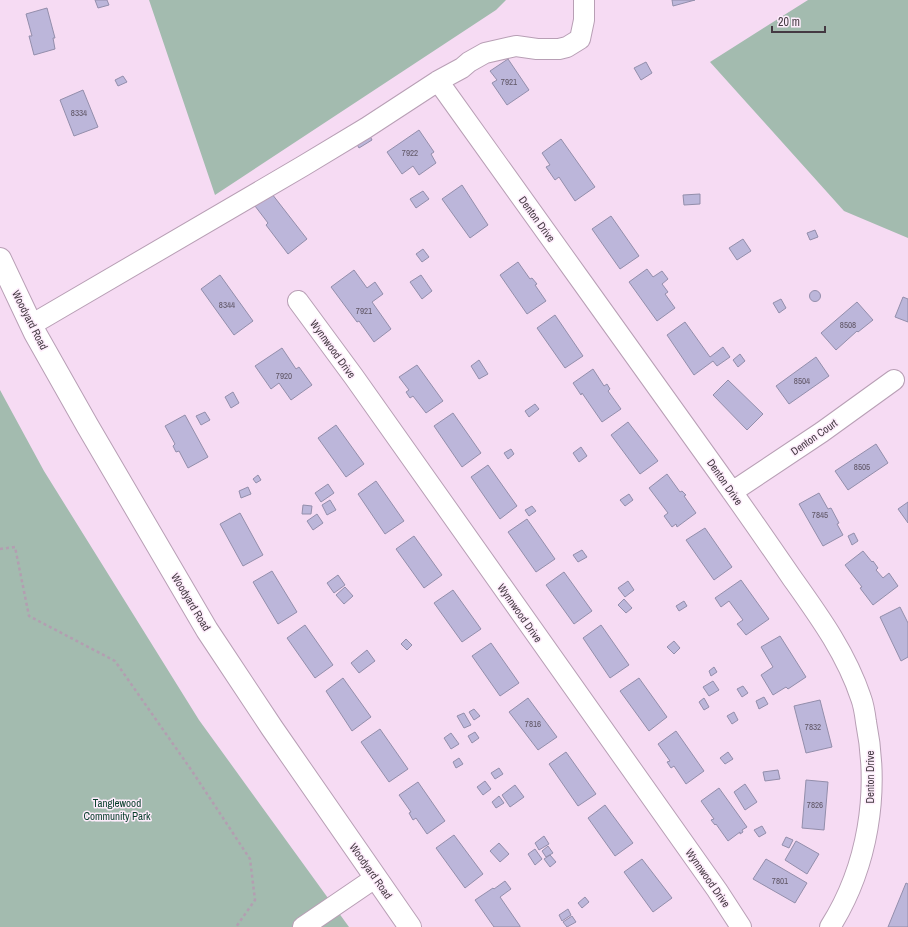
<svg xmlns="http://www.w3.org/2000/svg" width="908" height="927" font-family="'Archivo Narrow',sans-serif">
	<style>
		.green { fill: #a3bbaf }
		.building { fill: #bcb6da; stroke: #938eab }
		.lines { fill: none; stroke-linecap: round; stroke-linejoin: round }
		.minor-casing { stroke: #b89fb5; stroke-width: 22 }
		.major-casing { stroke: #b89fb5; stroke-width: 24 }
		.path { stroke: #b39eb1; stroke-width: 2.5; stroke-dasharray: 3 3; stroke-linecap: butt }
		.minor { stroke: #fff; stroke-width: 20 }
		.major { stroke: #fff; stroke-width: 22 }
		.labels { text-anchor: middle; stroke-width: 3; stroke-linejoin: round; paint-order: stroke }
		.number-label { font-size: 9px; fill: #625868 }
		.street-label { font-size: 11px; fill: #443942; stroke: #fdecfb }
		.park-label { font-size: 11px; fill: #063d2a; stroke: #fdecfb }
	</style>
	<rect width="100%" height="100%" fill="#f6dbf3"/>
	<path class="green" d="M149,0H506L496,10L215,195Z
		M808,0H908V238L844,211L710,62Z
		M0,390L44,471L199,720L349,927H0Z"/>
	<path class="building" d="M95,0H107L109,5L98,8Z
		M672,0H695L673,6Z
		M47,8L55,38H53L55,49L34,55L29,36H32L26,14Z
		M508,59L529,90L507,105L492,83L497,80L490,71Z
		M646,62L652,73L641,80L634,68Z
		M123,76L127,82L118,86L115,80Z
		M83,90L98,127L74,136L60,100Z
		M419,130L434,152L431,154L436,163L419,175L413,166L402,174L387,152Z
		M368,132L372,140L359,148L355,141Z
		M561,139L595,187L575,201L559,177L555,180L546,167L550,165L542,153Z
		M462,185L488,225L470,238L442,199Z
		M423,191L429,199L416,208L410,199Z
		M272,194L307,239L288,254L266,225L268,223L255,206Z
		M700,194V204L684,205L683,195Z
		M611,216L639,256L620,269L592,229Z
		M815,230L818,237L810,240L807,233Z
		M743,239L751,251L737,260L729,248Z
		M423,249L429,257L422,262L416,254Z
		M518,262L530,279L532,278L537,284L535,285L546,301L527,314L500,275Z
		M647,269L653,277L662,271L668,279L662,284L668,292L665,294L675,308L657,321L629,282Z
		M354,270L367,288L375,282L383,294L372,302L391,329L374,342L359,321L357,322L331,287Z
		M220,275L253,321L234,335L201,289Z
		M421,275L432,291L422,299L410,282Z
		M809.5 296a5.5 5.5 0 1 1 11 0a5.5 5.5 0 1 1-11 0Z
		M903,297L908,299V322L895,317Z
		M781,299L786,308L779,313L773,303Z
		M857,302L873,320L858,332L857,331L836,350L821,333Z
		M555,315L583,356L565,368L537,328Z
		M685,322L710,357L723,347L730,357L717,366L713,361L694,375L667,335Z
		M282,348L296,369L299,367L312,385L291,400L279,383L271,389L255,366Z
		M740,354L745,361L738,367L733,360Z
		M816,357L829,376L789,404L776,386Z
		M479,360L488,374L479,379L471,366Z
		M417,365L443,401L426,413L413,396L410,398L406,392L409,390L399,377Z
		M593,369L604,386L607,384L610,389L608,391L621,409L602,422L582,393L581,395L573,383Z
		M728,380L763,414L747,430L713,395Z
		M233,392L239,403L231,408L225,397Z
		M535,404L539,409L529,417L525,411Z
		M205,412L210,420L201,425L196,416Z
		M453,413L481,453L462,467L434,426Z
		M185,415L208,457L188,468L179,451L176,452L173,446L175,444L165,426Z
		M628,422L658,461L640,474L611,435Z
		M336,425L364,464L346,477L318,438Z
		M876,444L888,463L848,490L835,471Z
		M581,447L587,456L579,462L573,453Z
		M511,449L514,454L508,459L504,453Z
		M488,465L517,506L500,519L471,477Z
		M667,474L680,492L682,491L686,495L684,496L696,513L677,527L676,524L672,527L664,516L668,513L649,488Z
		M258,475L261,480L256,483L253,479Z
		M376,481L404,521L385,534L358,494Z
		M328,484L334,493L321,502L315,493Z
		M248,487L251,494L241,498L239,491Z
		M819,493L828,509L831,508L839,523L837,524L843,535L823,546L799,504Z
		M629,494L633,500L625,506L620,500Z
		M330,500L336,510L327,515L322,505Z
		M908,502V523L898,509Z
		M303,505L312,506L311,514H302Z
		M532,506L536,511L529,516L525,510Z
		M240,513L263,555L243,566L220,524Z
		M317,514L323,523L313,530L307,521Z
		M527,519L555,559L536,572L508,532Z
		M705,528L732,567L714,580L686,540Z
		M854,533L858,541L852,545L848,536Z
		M414,536L442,575L424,588L396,549Z
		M582,550L587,557L578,562L573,555Z
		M863,551L872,562L873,561L878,568L876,570L883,578L889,573L898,586L873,605L860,588L862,587L845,565Z
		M272,571L297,612L278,624L253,582Z
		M564,572L592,611L574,624L546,585Z
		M338,575L345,585L334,593L327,583Z
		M741,580L769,619L746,635L737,624L743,620L729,601L721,607L715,598Z
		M628,581L634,590L625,597L618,588Z
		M345,587L353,596L344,604L336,595Z
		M453,590L481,629L462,642L434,603Z
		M624,599L632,608L626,613L618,605Z
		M684,601L687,606L679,611L676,606Z
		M900,607L908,623V657L901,661L880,617Z
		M305,625L333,665L315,678L287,638Z
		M601,625L629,665L610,678L583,638Z
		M780,636L806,677L788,689L786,687L773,695L761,675L773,667L761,647Z
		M406,639L412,645L407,650L401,644Z
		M674,641L680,648L674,654L667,647Z
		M491,643L519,683L500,696L472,656Z
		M367,650L375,661L359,673L351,663Z
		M714,667L717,672L711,676L709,671Z
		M343,678L371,717L352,731L326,691Z
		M639,678L667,717L649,731L620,691Z
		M713,681L719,690L709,696L703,687Z
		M743,686L748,693L742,697L737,689Z
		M764,697L768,704L759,709L756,701Z
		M528,698L557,737L538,750L509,712Z
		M704,698L709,707L704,710L699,702Z
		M820,700L832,747L806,753L794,706Z
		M474,709L480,716L474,720L469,712Z
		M734,712L738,720L732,724L727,716Z
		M464,713L471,725L464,728L457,716Z
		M380,729L408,769L389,782L361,742Z
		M676,731L704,771L686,784L674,766L671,768L667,762L670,761L658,744Z
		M475,732L479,738L472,743L468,736Z
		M451,733L459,744L451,749L444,738Z
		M566,752L596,794L578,806L549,764Z
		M728,752L733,759L725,764L720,758Z
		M459,758L463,764L456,768L453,762Z
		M499,768L503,774L495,779L491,773Z
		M778,770L780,779L765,781L763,772Z
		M806,780L828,782L824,830L802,828Z
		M485,781L491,789L483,795L477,787Z
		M418,782L445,821L427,834L416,818L413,820L409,813L411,812L399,795Z
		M745,784L757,802L745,810L734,792Z
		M515,785L524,797L510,807L502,795Z
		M719,788L747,827L742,830L743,832L740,834V832L728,841L716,824L715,825L711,820L714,819L701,801Z
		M499,796L504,803L496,808L492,802Z
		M605,805L633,843L615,856L588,818Z
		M762,826L766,833L759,837L754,830Z
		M454,835L483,874L465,888L436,848Z
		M544,836L549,844L539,850L535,843Z
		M786,837L793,840L789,848L782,845Z
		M796,841L819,854L807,874L785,860Z
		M499,843L509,854L500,862L490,851Z
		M548,846L553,853L546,857L542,851Z
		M535,849L542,859L535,865L528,854Z
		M550,855L556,862L550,867L544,859Z
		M642,859L672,898L653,912L624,872Z
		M766,859L807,883L795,903L753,879Z
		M505,881L511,889L500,897L520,926V927H494L475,900L493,888L494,889Z
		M906,883L908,884V927H888Z
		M585,897L589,902L582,908L578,903Z
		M568,909L571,915L562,921L559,915Z
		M572,916L576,922L567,927L563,922Z"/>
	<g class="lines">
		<g class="minor-casing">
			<path id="minor" d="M438,81C531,211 625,342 718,472C743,507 768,543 792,578C819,616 846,653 861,698C864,706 865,714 866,722C880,792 868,867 830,927
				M298,301L354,377L717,890L741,927
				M31,325L303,166L366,128L438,81L462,68L469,62L485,53L516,46L537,49H559L567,47L580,39L584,20V0
				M732,492L822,432L894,380
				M303,927L375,878"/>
		</g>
		<g class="major-casing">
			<path id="major" d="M0,259L35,333L87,425L207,630L272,728L410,927"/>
		</g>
		<path class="path" d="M0,549L15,547L29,616L115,661L192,771L250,859L255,900L236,927"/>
		<use href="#minor" class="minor"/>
		<use href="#major" class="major"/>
	</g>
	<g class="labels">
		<g class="number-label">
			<text x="509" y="85">7921</text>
			<text x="79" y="116">8334</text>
			<text x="410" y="156">7922</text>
			<text x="227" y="308">8344</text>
			<text x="364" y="314">7921</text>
			<text x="848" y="328">8508</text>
			<text x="284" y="379">7920</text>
			<text x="802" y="384">8504</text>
			<text x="862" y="470">8505</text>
			<text x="820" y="518">7845</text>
			<text x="533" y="727">7816</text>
			<text x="813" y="730">7832</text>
			<text x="815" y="808">7826</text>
			<text x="780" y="884">7801</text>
		</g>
		<g class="street-label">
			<text transform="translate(537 219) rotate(54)" y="4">Denton Drive</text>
			<text transform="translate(30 320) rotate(63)" y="4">Woodyard Road</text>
			<text transform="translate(333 349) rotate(54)" y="4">Wynnwood Drive</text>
			<text transform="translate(814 437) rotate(-35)" y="4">Denton Court</text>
			<text transform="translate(725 482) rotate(55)" y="4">Denton Drive</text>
			<text transform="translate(191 602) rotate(59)" y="4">Woodyard Road</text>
			<text transform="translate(520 613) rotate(55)" y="4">Wynnwood Drive</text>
			<text transform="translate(870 777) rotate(-90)" y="4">Denton Drive</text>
			<text transform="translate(371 871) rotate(55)" y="4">Woodyard Road</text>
			<text transform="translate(708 878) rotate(55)" y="4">Wynnwood Drive</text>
		</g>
		<g class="park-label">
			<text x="117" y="807">Tanglewood<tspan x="117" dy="13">Community Park</tspan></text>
		</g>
	</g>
	<path d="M772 26v6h53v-6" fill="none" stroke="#443942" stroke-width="2"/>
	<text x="778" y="26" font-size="12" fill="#443942" stroke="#fdecfb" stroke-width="3" paint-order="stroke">20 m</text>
</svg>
